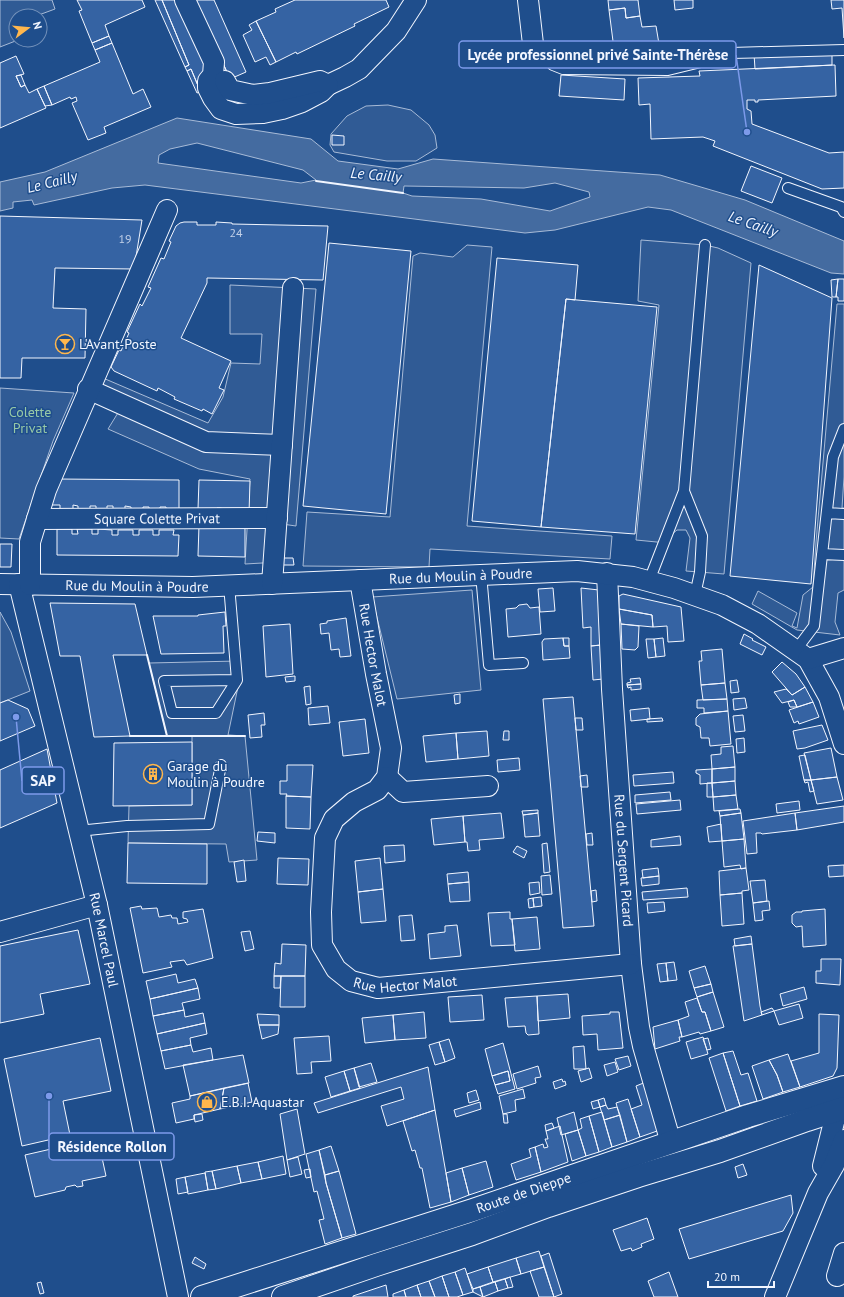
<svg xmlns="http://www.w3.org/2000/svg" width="844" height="1297" font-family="'PT Sans',sans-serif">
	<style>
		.built { fill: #305b95; stroke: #a8bbd7 }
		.water { fill: #446ba0; stroke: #a8bbd7; fill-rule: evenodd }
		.building { fill: #3563a3; stroke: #f2f6ff }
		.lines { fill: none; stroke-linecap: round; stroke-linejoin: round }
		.lane-casing { stroke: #f2f6ff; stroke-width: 12 }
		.street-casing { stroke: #f2f6ff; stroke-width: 22 }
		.secondary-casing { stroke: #f2f6ff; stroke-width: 24 }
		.lane { stroke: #1f4e8c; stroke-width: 10 }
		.street { stroke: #1f4e8c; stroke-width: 20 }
		.secondary { stroke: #1f4e8c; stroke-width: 22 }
		.wall { stroke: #f2f6ff; stroke-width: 2 }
		.labels { text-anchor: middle; stroke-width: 3; stroke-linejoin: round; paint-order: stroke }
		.number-label { font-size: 12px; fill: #c3d1e8 }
		.poi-label { font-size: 14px; fill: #f2f6ff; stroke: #1f4e8c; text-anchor: start }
		.park-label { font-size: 14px; fill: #97c8a6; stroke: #1f4e8c }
		.street-label { font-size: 14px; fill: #f2f6ff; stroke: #1f4e8c }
		.water-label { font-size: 15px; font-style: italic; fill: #f2f6ff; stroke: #1f4e8c }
		.leader { fill: none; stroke: #7d9aea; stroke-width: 1.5 }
		.callout-dot { fill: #7d9aea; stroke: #1f4e8c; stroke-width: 1.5 }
		.callout { fill: #1f4e8c; stroke: #7d9aea; stroke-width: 1.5 }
		.callout-label { font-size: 15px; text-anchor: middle; font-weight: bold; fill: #f2f6ff }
	</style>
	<rect width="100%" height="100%" fill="#1f4e8c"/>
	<path class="built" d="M0,0H52L55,9L36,16H16V40H18L0,47Z
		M388,105L411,110L429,125L435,135L437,148L416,161H387L334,152L330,145L331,134L347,116L366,106Z
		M641,240L705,245L718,248L751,263L724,574L686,571L690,538L686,530H677L671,535L667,543L636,540L659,305L638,301Z
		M467,245L492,247L467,526L612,536L610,559L430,549L429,567L303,566L307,512L390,517L413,256L420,253L453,257Z
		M230,285L316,289L296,526L282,524L280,562L245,564L250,479L199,469L108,429L124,403L99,391L103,378L208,423L223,397L231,363L260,364L262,334H230Z
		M837,304H844V477L842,508H844V590L838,593L835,622L840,635L797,630L752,604L758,591L797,613L792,626L797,628L803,595L813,587L816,542Z
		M0,388L74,393L53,441L19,539L0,538Z
		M472,590L481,690L397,699L372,597Z
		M0,612L11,632L30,691L0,703Z
		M238,661L239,682L228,735L245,736L257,860L229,862L226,844L128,843L129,806L192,805V736H167L149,663Z"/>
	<path class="water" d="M177,118L311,139L338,161L398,169L433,159L660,175L745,200L844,241V274L831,273L671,210L648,207L555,230L525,233L145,185L112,188L34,205L32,200L13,202V208L0,211V182L45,172ZM197,143L303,170L316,180L301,183L158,163L159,155L170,149ZM555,183L589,192L590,197L550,211L481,199L412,196L403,193L404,186L524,188Z"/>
	<path class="building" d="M77,0H142L145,7L105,25L109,36L92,43L79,11L82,10Z
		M155,0H162L189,65L185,67Z
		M162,0H195L230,79L199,88L191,69L187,71L185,67L189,65Z
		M195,0H214L246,72L230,79Z
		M295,0H386L389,7L354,24L355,26L297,54L296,52L276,62L256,21L276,12L275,9Z
		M608,0H638L640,16L626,18L625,8L609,10Z
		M674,0H693V8L675,10Z
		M831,0H844V38L842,8L832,9Z
		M625,8L626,18L640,16L642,27L656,26L659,44L614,49L609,10Z
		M256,21L276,62L270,65L266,57L255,62L243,35L252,30L249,25Z
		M109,36L112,43L95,50L92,43Z
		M112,43L133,94L143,89L151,107L104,127L106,133L88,140L72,103L77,101L76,97L71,99L70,97L52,105L44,86L100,62L95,50Z
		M832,51V65L755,69L754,54Z
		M16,56L24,74L16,76L21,87L25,85L29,93L37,89L46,108L0,128V63Z
		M835,65L836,96L758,100V102H755V100H747V109L751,111L752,124L829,153L844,152V188L822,189L713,146L715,141L703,137L651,139L650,104L639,105L638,78L700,76L699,71Z
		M191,69L199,88L203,91L197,93L187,71Z
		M21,75L25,85L21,87L16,76Z
		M561,75L625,79L624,100L559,96Z
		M44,86L52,105L45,106L37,89Z
		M332,135L344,136V145H332Z
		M751,166L782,178L772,203L741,191Z
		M0,216L142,220L134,269L55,268L53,308L86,309L85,358H22L21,378H0Z
		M184,222H197V225H216V222L232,223V224L328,226L323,280L207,278V283L181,338L231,361L219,388L224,390L212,414L203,409L202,411L174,399L175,397L158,388L157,391L114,371L111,367L119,350L121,351L129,333L127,332L140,304L142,306L151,288L148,287L161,258L164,259L171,242L169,241L176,226L180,223Z
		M329,243L411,251L386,514L303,506Z
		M497,258L578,265L575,300L566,299L541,527L472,521Z
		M759,265L832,298L811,584L730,576Z
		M838,279L836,297H832L831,280Z
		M838,279H844V301H838V297H836Z
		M566,299L657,307L635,534L541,527Z
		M57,479L179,480V512H166V507H160V512H149V507H143V512L131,511V507L125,506V511H113V506H107V511H96V506H90V511L78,510V506L73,505V510H60V505H49Z
		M199,480L250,481L249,514L220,508H217V513L198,509Z
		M199,525L245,526V557L198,556Z
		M57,529H72V534H78L77,529H92V534H98V529L112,530V535H118V530H133V535H139V530H153V535H159V530H174L173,535H179L178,556L57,555Z
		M0,544H12L11,567H0Z
		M281,558H293L294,565H281Z
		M553,588L555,611L540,612L538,589Z
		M581,588L599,590L601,645L591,646V627L583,628Z
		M623,594L681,607L684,641L668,642L667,626L653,627L652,615L619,609V596Z
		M50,603L135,604L147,655H113L130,736L94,737L80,656H60Z
		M527,604L530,608L539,607L541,634L508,637L506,609L516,608L519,605Z
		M619,609L652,615L653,627L621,624Z
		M225,612L226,626H223L224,653L161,654L153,616H198V615Z
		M346,618L351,656L340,657L339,649L331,650L329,633L321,634L320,624L327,623V621Z
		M290,624L293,674L266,677L263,626Z
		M621,624L639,626L638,647L635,650L622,649Z
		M744,634L753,639L752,640L766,647L762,655L740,644Z
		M563,638H569V646H564Z
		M563,638L564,646H569L570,658L543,660L542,642L544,639Z
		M663,638L665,656L656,657L654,639Z
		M646,639H654L656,657L648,658Z
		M601,645L603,679L593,680L591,646Z
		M722,649L725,683L701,685L699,661H702L701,651Z
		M782,662L796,674L805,687L792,695L772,672Z
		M295,676V681L286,682L285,677Z
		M640,678L641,684L627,685V683L631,682L630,679Z
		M737,680L739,692L731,693L730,681Z
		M725,683L727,699L703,700L701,685Z
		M641,684V689L631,690V687L628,688L627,685Z
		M310,686L311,704L306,705L304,687Z
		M805,687L813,702L797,707L794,700L782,703L774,692L786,689L792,695Z
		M460,694V703L455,704L454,695Z
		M573,697L594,926L563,928L543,699Z
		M745,698L747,708L734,710L733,699Z
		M727,699L728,711L704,713V708H697V700Z
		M8,700L28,709L35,726L0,741V703Z
		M794,700L797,707H790L788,702Z
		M813,702L819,717L799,724L798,721L794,723L789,710Z
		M328,706L330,723L309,725L308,708Z
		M649,708L650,719L631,721L630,710Z
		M728,711L731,744L710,746L709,738H701L700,727L696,725V718L700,714Z
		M264,713L265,725H261L262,737L250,738L248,715Z
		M743,715L745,731L735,732L733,716Z
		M575,718H582L583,730H576Z
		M662,718L663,721L647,722V719Z
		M365,719L369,753L343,756L339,722Z
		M822,725L828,740L805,748L797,749L793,731Z
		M487,731L489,756L458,759L456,733Z
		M504,731H509V740H503Z
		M456,733L458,759L426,762L423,736Z
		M744,738L745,752L737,753L736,739Z
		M192,742V805L113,806L114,743Z
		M733,746L735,767L712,769L711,755L721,754V747Z
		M831,748L837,777L811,780L804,753Z
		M47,749L57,803L0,828V770Z
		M805,755L811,780H804L799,756Z
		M519,758L520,770L498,772L497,760Z
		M287,765H313L311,797L286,796L287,794H280V781H287Z
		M735,767V781L712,783V769Z
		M712,769V783L700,784V775L696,773V770Z
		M673,772L674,783L634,786L633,775Z
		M587,775L588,787H581L580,776Z
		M837,777L843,800L817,804L811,780Z
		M804,780H811L814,791L810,792L808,782L805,783Z
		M735,781L736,795L713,797L712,783Z
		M707,783H712L713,797H707Z
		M670,792L671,800L635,803V795Z
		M736,795L738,809L714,811L713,797Z
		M286,796L311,797L310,829L286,828Z
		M680,800L681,810L637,814L636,804Z
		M799,801L800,810L777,813L776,804Z
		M844,806V822L797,830L795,813Z
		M740,809L741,813L720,816L719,811Z
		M538,810V813L523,815L522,811Z
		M501,813L504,838L479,840L480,850L468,851L467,842H465L463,816Z
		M538,813L540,836L525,837L523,815Z
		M741,813L744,839L722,841L720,816Z
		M795,813L797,830L762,834L761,833H756L757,853L747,854L743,821Z
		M463,816L465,842L434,845L431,819Z
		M721,824L722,841L709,842L707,827Z
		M258,832L275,833V843L257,841Z
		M592,833L593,845H587L586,834Z
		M680,836L681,845L651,847V840Z
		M744,839L746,868L741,869L740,865L724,867L722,841Z
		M128,843L207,844V884L127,883Z
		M547,843L550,872L544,873L542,844Z
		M404,845L405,861L385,863L384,846Z
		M517,846L527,851L524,858L513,852Z
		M278,858L309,859L308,885L277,884Z
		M380,858L383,889L358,892L355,861Z
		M244,860L246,881L237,882L234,862Z
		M844,865V876L829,877L828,866Z
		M658,868L659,876L643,878L642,870Z
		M746,868L749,890L742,891V893L720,895L719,871Z
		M468,872L469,882L448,884L447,874Z
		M550,875L552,894L542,895L541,876Z
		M659,876V884L642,886L641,878Z
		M765,880L767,901L753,903L750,881Z
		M469,882L470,901L450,902L448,884Z
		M539,882L540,893L530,895L529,883Z
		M687,888L688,897L643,900L642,892Z
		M383,889L386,921L361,923L358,892Z
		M596,890L597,901L592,902L591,891Z
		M742,893L744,924L722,926L720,895Z
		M541,897L542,906L534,907L533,898Z
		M533,898L534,907L529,908L528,899Z
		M769,901L770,910L762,911L763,920L755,921L753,903Z
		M664,902L665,911L648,913L647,903Z
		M141,906L142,909L157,908L159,917L171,915L172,918H177L178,924L188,922L187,919L183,918V912L203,909L213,958L187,965L184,960L170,962L172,967L143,973L130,908Z
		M825,909L826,945L803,947L802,926L796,927L792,923V915L796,912H802V911Z
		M510,912V919H512L515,945L491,946L488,913Z
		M412,915L415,940L401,941L399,916Z
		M537,917L540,949L515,951L512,919Z
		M457,925L461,956L430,959L428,934L445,932V926Z
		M78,930L90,984L40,994L44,1014L0,1023V946Z
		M250,931L254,949L245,951L241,932Z
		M751,936L752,944L735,946L734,939Z
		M282,944L306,945L305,976H274L275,963L281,964Z
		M752,944L760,1006L762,1015L744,1021L733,946Z
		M821,959H841L840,985L816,983V971H821Z
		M674,962L677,980L668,981L666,963Z
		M666,963L668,981L660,982L657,964Z
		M705,966L711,984L694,988L689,971Z
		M176,974L178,983L195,979L198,988L150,999L146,981Z
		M274,976H281L280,988H274Z
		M281,976H305V1007H280Z
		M711,984L713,992L697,997L694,988Z
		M804,987L807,999L783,1006L780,994Z
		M198,988L200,999L182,1003L184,1010L153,1016L150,999Z
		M713,992L724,1027L711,1031L705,1012H702L697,997Z
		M568,994L570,1018L538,1021L537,996Z
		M482,995L484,1020L450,1022L448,997Z
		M537,996L539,1034L528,1035L526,1033L525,1026L508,1027L505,998Z
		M697,998L702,1012H705L711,1031L700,1034L699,1032L682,1037L678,1020L689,1016L685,1002Z
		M799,1004L803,1018L779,1025L774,1011Z
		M772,1008L774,1011L762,1015L761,1012Z
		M184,1010L185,1017L203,1013L205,1023L157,1034L153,1016Z
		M424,1012L426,1038L395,1040L393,1015Z
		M610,1012H619L623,1048L598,1050L597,1034L583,1035L582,1016L610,1014Z
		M257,1014L279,1015V1025H259Z
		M819,1014L839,1015L837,1068L833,1076L800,1087L791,1061L819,1053Z
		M393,1015L395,1040L365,1043L362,1018Z
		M678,1020L682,1037H679L680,1041L655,1049L653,1027Z
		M205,1023L207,1034L190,1038L191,1045L161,1051L157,1034Z
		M259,1025H279L278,1034L262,1039Z
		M329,1036L331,1061L311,1062L312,1073L297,1074L294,1038Z
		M703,1037L708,1054L691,1059L686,1042Z
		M100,1038L111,1091L63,1101L70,1135L22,1146L4,1059Z
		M708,1038L711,1049L707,1050L703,1039Z
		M449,1039L455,1058L445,1062L439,1042Z
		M439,1042L445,1062L435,1065L429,1045Z
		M503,1043L515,1089L498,1094L495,1085L510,1081L508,1071L492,1076L485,1049Z
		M191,1045L193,1052L211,1048L213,1060L165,1069L161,1051Z
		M584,1046L586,1069H574L573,1047Z
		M733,1051L741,1075L748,1073L757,1101L740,1106L723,1053Z
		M723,1053L740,1106L726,1111L709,1058Z
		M788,1054L800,1087L783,1092L777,1075L769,1060Z
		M243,1055L249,1083L190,1096L183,1065Z
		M628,1056L631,1066L619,1070L615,1059Z
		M769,1060L777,1075L783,1092L763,1099L752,1066Z
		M615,1062L618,1072L607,1076L604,1065Z
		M371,1063L377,1082L359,1087L354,1068Z
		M538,1066L541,1077L535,1078L536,1083L517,1089L513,1074Z
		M428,1067L435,1110L387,1126L381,1106L404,1099L401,1087L318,1113L314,1103Z
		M354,1068L360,1088L350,1091L344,1071Z
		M589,1068L592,1078L581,1082L578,1071Z
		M344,1071L350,1091L331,1097L325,1077Z
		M508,1071L510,1081L495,1085L492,1076Z
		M562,1079L563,1082L565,1081L566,1085L555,1089L553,1082Z
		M646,1082L660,1130L640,1137L631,1109L642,1105L636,1086Z
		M248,1083L252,1102L220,1109L224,1088Z
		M224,1088L220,1109L194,1115V1119L176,1123L172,1103L190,1099V1096Z
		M523,1089L525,1098L515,1100L516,1111L503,1114L499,1096Z
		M476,1090L479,1100L469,1103L467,1093Z
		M604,1098L606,1105L600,1107L598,1100Z
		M628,1099L640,1137L627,1142L616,1103Z
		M598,1100L600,1107L593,1109L591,1102Z
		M480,1102L481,1109L456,1117L454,1110Z
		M606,1105L608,1109L617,1107L620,1115L604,1120L600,1107Z
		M297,1109L305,1154L287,1160L280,1114Z
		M435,1110L451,1202L430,1208L422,1168H420L415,1150L412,1151L403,1121Z
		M574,1112L578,1130L561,1135L557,1118Z
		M602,1112L612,1147L599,1152L589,1116Z
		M202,1114L203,1120L195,1122L194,1115Z
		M503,1114H507L508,1123H504Z
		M620,1115L627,1142L612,1147L604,1120Z
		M589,1116L599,1152L586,1156L578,1130L582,1128L580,1119Z
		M552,1123L554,1128L546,1131L545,1125Z
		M560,1126L568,1162L541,1172L535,1147L543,1144L544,1148L548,1147L545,1139H548L546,1131Z
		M578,1130L586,1156L572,1161L565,1134Z
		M73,1144L74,1149L99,1144L106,1176L82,1181L83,1186L77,1187L75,1185L66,1187L65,1190L35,1197L25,1155Z
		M331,1146L339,1171L325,1175L319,1150Z
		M535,1147L541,1172L516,1180L511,1164L531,1157L529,1149Z
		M319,1150L326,1183L342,1238L325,1244L319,1220L324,1219L317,1191L314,1192L306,1154Z
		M283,1156L286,1174L262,1179L258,1162Z
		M298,1157L302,1174L290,1177L287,1160Z
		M486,1161L493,1187L469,1195L462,1168Z
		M258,1162L262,1179L241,1183L237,1166Z
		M743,1164L747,1175L738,1178L735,1167Z
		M237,1166L241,1183L216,1189L212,1171Z
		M462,1168L469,1195L451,1202L446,1173Z
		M310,1169L311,1177L306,1178L304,1170Z
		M212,1171L216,1189L208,1190L205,1172Z
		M339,1171L356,1234L342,1238L326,1183L325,1175Z
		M205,1173L208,1190L188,1194L185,1177Z
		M185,1177L188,1192L178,1194L176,1179Z
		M791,1195L793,1213L783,1231L689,1259L679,1229Z
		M647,1218L654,1239L641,1244L642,1247L632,1251L631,1248L621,1251L613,1230Z
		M539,1251L544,1267L521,1274L516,1258Z
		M549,1253L562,1294L554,1297L541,1256Z
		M195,1257L206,1264L204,1269L192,1263Z
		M516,1258L521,1274L493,1282L488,1267Z
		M488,1267L493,1282L473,1289L467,1274Z
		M544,1267L554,1297H539L530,1271Z
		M465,1268L473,1292L463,1295L455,1272Z
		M455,1272L463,1295L457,1297H449L442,1276Z
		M669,1272L678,1297H654L648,1281Z
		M442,1276L449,1297H435L429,1281Z
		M510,1277L513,1287L508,1288L505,1279Z
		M505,1279L508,1288L498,1291L495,1282Z
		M429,1281L435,1297H421L417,1285Z
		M41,1282L44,1293L40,1294L37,1283Z
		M495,1282L498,1291L483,1297L480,1287Z
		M386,1285L388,1297H353V1296Z
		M417,1285L421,1297H406L404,1290Z
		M480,1287L483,1297L473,1292V1289Z
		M404,1290L406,1297H393V1294Z"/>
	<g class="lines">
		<g class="lane-casing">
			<path id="lane" d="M533,44L553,65L563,69L668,70L705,61L731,53L844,50
				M788,188L841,207L844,212
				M684,491L702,536L700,572L695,595
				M827,513L844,514
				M822,554L844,555
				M481,574L489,665L523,663
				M649,581L684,491L705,245
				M229,585L237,680L164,681L172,713H216L237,680
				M796,650L814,626L833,457L844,429
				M78,831L127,826L209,824L221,765"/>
		</g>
		<g class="street-casing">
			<g id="street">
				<path d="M185,0L214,62L213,75L208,81V88L213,98L221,109L236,114L263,113L282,109L302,102L321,92L328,85L345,77L359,69L396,31L416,0"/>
				<path d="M528,0L533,44"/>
				<path d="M225,81L230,90L253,95L270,93L320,81L328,85"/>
				<path d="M88,389L206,442L282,445"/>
				<path id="s1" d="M37,519L277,518"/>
				<path id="s2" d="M607,573L612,689L631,964L639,1027L643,1046L671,1143"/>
				<path id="s3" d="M360,580L376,674L391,748L387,777L377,790L354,802L334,819L325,838L321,912L322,945L336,969L351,981L378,988L631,964"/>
				<path id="s4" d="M0,584L193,587L577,571L633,577L674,588L722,605L758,624L808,659L829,697L844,744"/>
				<path id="s5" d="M19,584L97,905L178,1297"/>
				<path d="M272,584L293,288"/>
				<path d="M30,585V542L46,490L167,210"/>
				<path d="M808,659L844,648"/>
				<path d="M387,777L403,792L488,786"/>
				<path d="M0,932L97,905"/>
				<path d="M823,1166L840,1098"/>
				<path d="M837,1276L844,1253"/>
				<path d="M775,1297L818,1193L834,1165L844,1140"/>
			</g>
		</g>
		<g class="secondary-casing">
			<g id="secondary">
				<path id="s6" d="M202,1297L473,1210L748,1116L844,1087"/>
				<path d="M283,1297L376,1265L472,1234L548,1206L638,1176L720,1151L807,1120L844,1108"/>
			</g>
		</g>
		<use href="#lane" class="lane"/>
		<use href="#street" class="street"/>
		<use href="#secondary" class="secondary"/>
		<path class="wall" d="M316,181L403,193
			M147,655L167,736
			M130,736H245"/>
	</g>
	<defs>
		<g id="bar-ring" transform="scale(1)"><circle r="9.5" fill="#1f4e8c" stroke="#ffb74d" stroke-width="1.5"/><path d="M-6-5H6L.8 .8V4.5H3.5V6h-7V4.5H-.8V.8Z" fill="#ffb74d"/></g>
		<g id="building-ring" transform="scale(1)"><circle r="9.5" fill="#1f4e8c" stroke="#ffb74d" stroke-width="1.5"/><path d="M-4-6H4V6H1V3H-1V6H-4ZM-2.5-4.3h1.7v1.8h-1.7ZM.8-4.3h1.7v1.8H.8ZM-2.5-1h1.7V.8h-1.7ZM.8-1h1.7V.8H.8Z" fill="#ffb74d"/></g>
		<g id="shop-ring" transform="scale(1)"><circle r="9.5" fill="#1f4e8c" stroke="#ffb74d" stroke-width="1.5"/><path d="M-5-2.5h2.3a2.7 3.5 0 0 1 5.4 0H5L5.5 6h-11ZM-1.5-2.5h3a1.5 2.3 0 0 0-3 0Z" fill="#ffb74d"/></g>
	</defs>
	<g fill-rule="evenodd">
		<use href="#bar-ring" x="65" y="344"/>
		<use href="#building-ring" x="153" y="774"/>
		<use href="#shop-ring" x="207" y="1102"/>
	</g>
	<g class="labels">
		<g class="number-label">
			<text x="236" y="237">24</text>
			<text x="125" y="243">19</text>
		</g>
		<g class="poi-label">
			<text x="79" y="349">L'Avant-Poste</text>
			<text x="167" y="771">Garage du<tspan x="167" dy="16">Moulin à Poudre</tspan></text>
			<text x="221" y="1107">E.B.I. Aquastar</text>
		</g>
		<g class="park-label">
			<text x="30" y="417">Colette<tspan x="30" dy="16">Privat</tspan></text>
		</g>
		<g class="street-label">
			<text dy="5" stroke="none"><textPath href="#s1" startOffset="120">Square Colette Privat</textPath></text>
			<text dy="5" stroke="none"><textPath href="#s4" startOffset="461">Rue du Moulin à Poudre</textPath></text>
			<text dy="5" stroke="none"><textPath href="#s4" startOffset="137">Rue du Moulin à Poudre</textPath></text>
			<text dy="5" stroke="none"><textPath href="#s3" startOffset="76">Rue Hector Malot</textPath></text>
			<text dy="5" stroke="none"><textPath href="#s2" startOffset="288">Rue du Sergent Picard</textPath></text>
			<text dy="5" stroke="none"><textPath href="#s5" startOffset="366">Rue Marcel Paul</textPath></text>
			<text dy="5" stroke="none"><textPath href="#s3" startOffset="499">Rue Hector Malot</textPath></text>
			<text dy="5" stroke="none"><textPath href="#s6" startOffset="338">Route de Dieppe</textPath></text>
		</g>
		<g class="water-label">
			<text transform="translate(376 175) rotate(5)" y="5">Le Cailly</text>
			<text transform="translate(52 182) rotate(-14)" y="5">Le Cailly</text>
			<text transform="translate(753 224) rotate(19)" y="5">Le Cailly</text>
		</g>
	</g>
	<path class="leader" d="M747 132L736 55M16 717L22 781M49 1096L49 1147"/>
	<g class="callout-dot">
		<circle cx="747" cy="132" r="4"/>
		<circle cx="16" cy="717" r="4"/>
		<circle cx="49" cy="1096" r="4"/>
	</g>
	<g class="callout">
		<rect x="459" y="41" width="277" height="27" rx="4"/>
		<rect x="22" y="767" width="42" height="27" rx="4"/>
		<rect x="49" y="1133" width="125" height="27" rx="4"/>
	</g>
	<g class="callout-label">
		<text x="598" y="60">Lycée professionnel privé Sainte-Thérèse</text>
		<text x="43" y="786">SAP</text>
		<text x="112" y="1152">Résidence Rollon</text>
	</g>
	<g transform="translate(28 28) rotate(74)"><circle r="19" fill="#1f4e8c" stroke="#7391ba"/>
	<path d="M0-3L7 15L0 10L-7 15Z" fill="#ffb74d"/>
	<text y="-6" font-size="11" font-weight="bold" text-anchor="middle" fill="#f2f6ff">N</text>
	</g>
	<path d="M708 1281v6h66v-6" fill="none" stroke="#f2f6ff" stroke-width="2"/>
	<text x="714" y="1281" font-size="12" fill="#f2f6ff" stroke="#1f4e8c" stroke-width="3" paint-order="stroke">20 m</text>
</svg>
